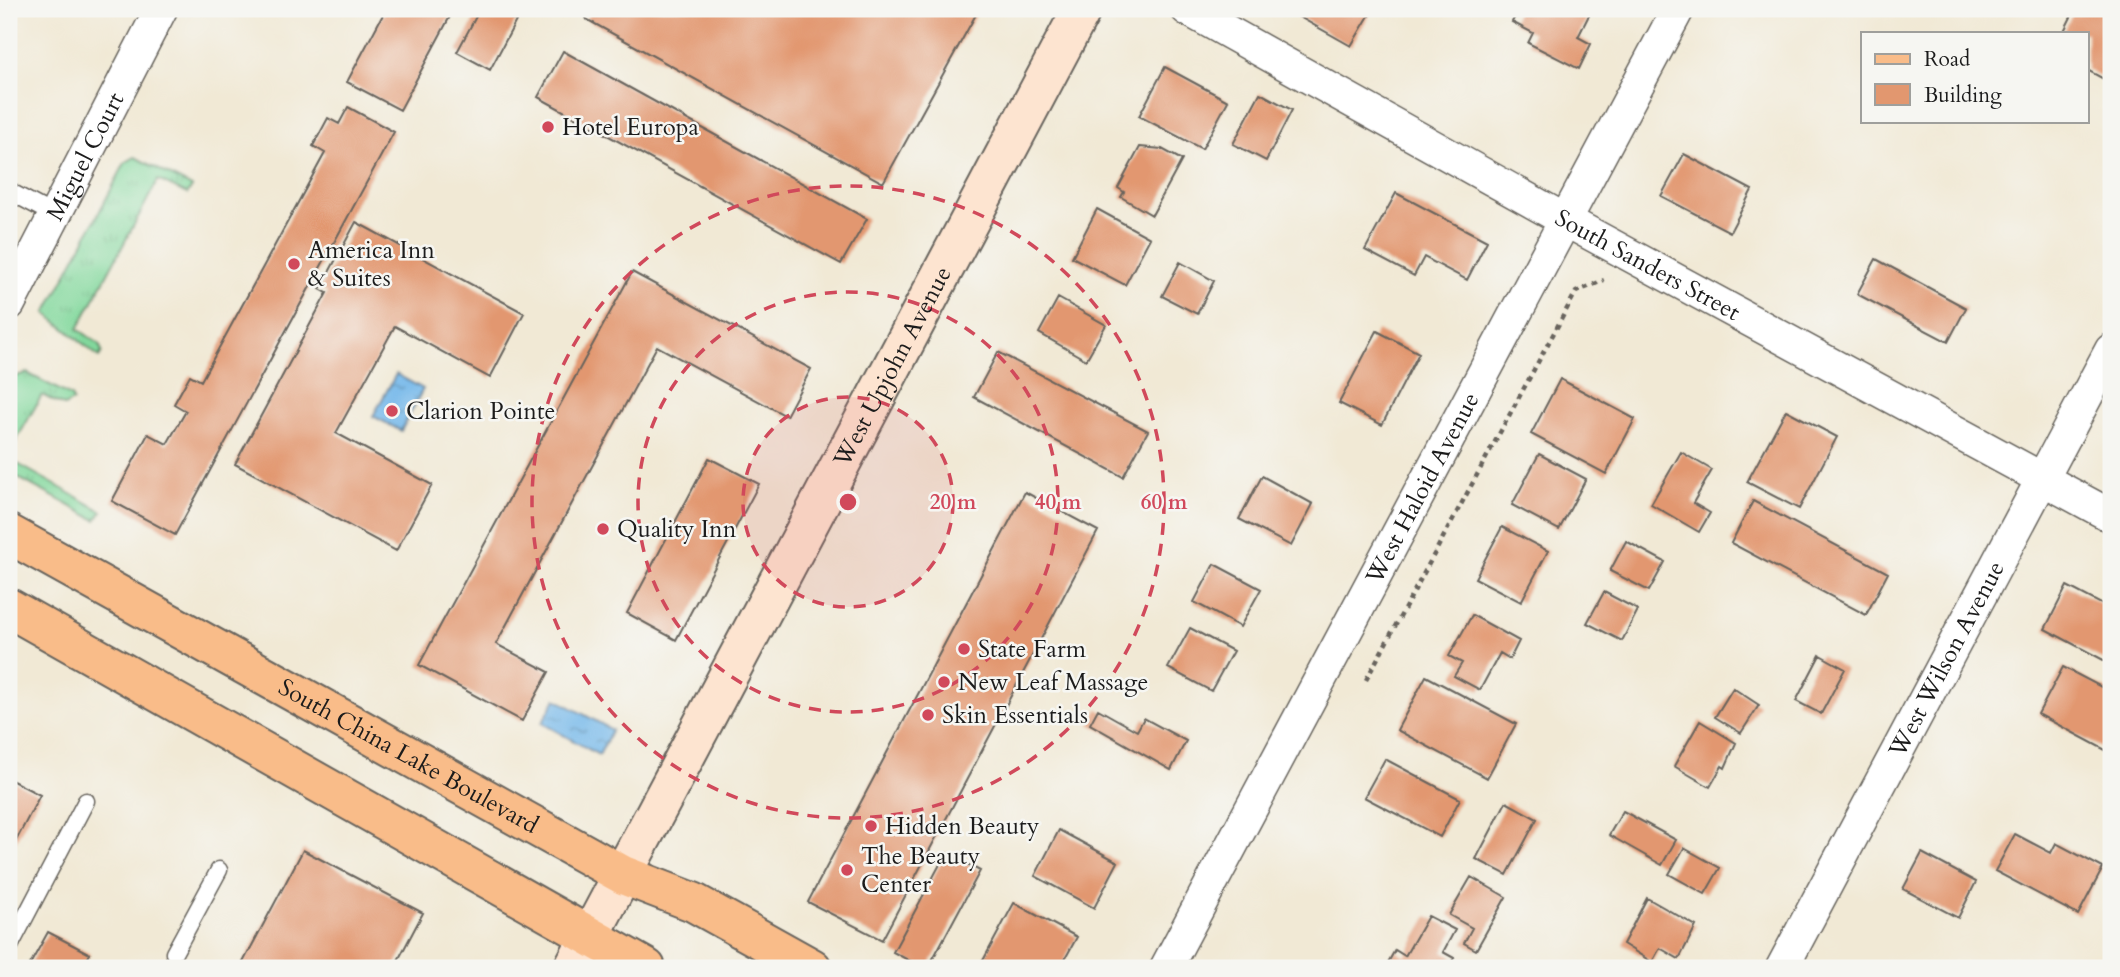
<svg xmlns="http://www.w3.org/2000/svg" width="2120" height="977" font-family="Cardo,serif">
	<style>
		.grass { fill: url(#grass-tufts); stroke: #4f7a5c; stroke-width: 2 }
		.water { fill: url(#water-ripples); stroke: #486a83; stroke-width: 2 }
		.building { fill: #e2976f }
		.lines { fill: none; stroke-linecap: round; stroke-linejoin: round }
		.lane-casing { stroke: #67645d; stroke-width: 19 }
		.street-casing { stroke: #67645d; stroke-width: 35 }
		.secondary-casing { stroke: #67645d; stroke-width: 42 }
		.primary-casing { stroke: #67645d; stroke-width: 42 }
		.path { stroke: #67645d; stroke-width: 4.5; stroke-dasharray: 5 5; stroke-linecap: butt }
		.lane { stroke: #fff; stroke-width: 16 }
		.street { stroke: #fff; stroke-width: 32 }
		.secondary { stroke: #fde4d0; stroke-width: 38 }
		.primary { stroke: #f9bc89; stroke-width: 38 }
		.ring { fill: none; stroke: #d1495b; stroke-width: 3.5; stroke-dasharray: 12 9 }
		.poi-dot { fill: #d1495b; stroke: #f6f6f2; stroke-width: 2.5 }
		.labels { text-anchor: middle; stroke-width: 5; stroke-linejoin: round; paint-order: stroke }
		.poi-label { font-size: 24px; fill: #1c1c1c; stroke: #f6f6f2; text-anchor: start }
		.street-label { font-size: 24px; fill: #1c1c1c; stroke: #f6f6f2 }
		.centre { fill: #d1495b; stroke: #f6f6f2; stroke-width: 3.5 }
		.ring-label { font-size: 21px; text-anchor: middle; font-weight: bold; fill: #d1495b; stroke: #f6f6f2; stroke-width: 5; stroke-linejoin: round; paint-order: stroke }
	</style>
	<defs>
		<pattern id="grass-tufts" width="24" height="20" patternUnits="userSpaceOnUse" patternTransform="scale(1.75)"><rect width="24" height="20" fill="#82d89c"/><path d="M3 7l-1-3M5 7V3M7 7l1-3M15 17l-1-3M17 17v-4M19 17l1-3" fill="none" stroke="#70b986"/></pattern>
		<pattern id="water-ripples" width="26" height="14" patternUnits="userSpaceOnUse" patternTransform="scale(1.75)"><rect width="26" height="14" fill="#74b8ea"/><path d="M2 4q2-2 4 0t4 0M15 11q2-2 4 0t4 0" fill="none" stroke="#5e95bd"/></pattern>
	</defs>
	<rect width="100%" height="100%" fill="#f6f6f2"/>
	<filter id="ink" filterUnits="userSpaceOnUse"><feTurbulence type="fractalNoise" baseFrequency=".0143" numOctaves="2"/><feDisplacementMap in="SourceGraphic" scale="14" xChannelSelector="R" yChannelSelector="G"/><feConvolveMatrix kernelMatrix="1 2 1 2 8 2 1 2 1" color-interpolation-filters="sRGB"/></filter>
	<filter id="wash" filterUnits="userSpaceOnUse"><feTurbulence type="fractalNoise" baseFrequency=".00686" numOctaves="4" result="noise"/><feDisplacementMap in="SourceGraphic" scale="28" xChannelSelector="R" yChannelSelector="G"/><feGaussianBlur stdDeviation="1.57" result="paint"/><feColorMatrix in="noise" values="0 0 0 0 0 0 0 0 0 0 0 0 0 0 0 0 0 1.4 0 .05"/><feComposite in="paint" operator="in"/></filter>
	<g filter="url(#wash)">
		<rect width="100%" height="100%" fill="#f1e9d5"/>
		<path class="grass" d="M135,157L192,187L187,194L158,180L78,329L99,344L102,352L99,357L46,313L125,163Z
			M27,373L71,396L73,401L64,406L42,395L9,453V384L13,377Z
			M9,459L102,511L96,520L9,473Z"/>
		<path class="water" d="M396,374L423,389L401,431L373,416Z
			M556,699L612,730L599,755L542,723Z"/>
		<g id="blocks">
			<path class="building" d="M386,9H454L400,110L347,82Z
				M480,9H493L516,21L490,70L457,52Z
				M591,9H979L883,183L586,19Z
				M1290,9H1373L1351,46L1289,11Z
				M1519,9H1592L1578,37L1591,44L1579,69L1528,43L1533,33L1512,22Z
				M2075,9H2111V83L2087,70V33H2063Z
				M563,51L867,219L841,264L538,97Z
				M1165,67L1228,101L1202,149L1139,116Z
				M1260,93L1292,110L1266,161L1233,144Z
				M348,107L394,132L175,535L112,501L148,434L167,444L186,411L174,404L190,375L201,381L325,153L313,146L328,118L339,124Z
				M1140,147L1162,149L1182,160L1152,215L1121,197L1124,192L1118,188Z
				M1684,154L1752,190L1730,232L1661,196Z
				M1396,193L1487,241L1467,280L1424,257L1414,276L1365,250Z
				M1097,209L1150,238L1125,285L1072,257Z
				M356,222L524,313L490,378L395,326L336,433L432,485L396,551L235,464L327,293L320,289Z
				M1876,259L1966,308L1948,342L1857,294Z
				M1180,262L1214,281L1197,314L1162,296Z
				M632,272L811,369L786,416L657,346L496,644L549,672L522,721L419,665Z
				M1058,298L1106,325L1086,360L1039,333Z
				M1377,331L1419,353L1382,425L1339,403Z
				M998,352L1148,431L1123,477L974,397Z
				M1560,379L1635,419L1606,474L1531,434Z
				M1786,410L1837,437L1799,509L1747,482Z
				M1681,452L1712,470L1693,503L1710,513L1699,532L1651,504Z
				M1539,454L1586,479L1559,530L1512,505Z
				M709,458L759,484L676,640L627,613Z
				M1262,476L1313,504L1291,546L1239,519Z
				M1025,492L1098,531L882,940L808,902Z
				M1753,501L1888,573L1866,615L1731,543Z
				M1502,527L1548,551L1521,602L1475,578Z
				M1626,541L1665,562L1649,591L1610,571Z
				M1214,564L1261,589L1240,627L1194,602Z
				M2067,586L2111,609V664L2045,629Z
				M1604,592L1638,610L1622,641L1587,623Z
				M1472,615L1519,641L1510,659L1500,653L1480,690L1454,676L1462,663L1449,656Z
				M1190,628L1233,651L1211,691L1168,668Z
				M1820,655L1845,669L1821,714L1796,701Z
				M2063,667L2111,692V753L2038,714Z
				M1426,676L1516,724L1487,778L1397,730Z
				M1733,688L1759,705L1741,733L1715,717Z
				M1098,709L1137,731L1144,718L1186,741L1171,770L1090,724Z
				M1700,721L1736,743L1725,768L1722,766L1710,787L1674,766Z
				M1385,759L1460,799L1440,837L1364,797Z
				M9,779L40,795L9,854Z
				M1506,802L1537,819L1507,875L1476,859Z
				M1623,811L1676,840L1662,865L1609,835Z
				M1059,830L1118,862L1094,908L1035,876Z
				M2015,834L2051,853L2056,843L2103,868L2078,915L1995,871Z
				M1684,848L1720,868L1705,894L1669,874Z
				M303,850L423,913L394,968H240Z
				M946,853L980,871L928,968H923L893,952Z
				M1922,853L1976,882L1958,918L1903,889Z
				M1471,877L1506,897L1476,950L1464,943L1472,928L1449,915Z
				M1647,898L1696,926L1679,959L1660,948L1652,962L1623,944Z
				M1014,903L1077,937L1060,968H979Z
				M1428,916L1455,930L1443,952L1454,958L1448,968H1385L1395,950L1405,956Z
				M48,932L90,954L83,966L88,968H28Z"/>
		</g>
	</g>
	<g filter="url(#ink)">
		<use href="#blocks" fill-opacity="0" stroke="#67645d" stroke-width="2"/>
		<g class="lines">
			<g class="lane-casing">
				<path id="lane" d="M9,191L54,215
					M9,948L86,801
					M174,953L219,870"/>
			</g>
			<g class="street-casing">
				<g id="street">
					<path id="s1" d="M1187,9L1565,220L2111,516"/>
					<path id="s2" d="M9,304L161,9"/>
					<path id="s3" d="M1166,968L1678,9"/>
					<path id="s4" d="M1782,968L2111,350"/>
				</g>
			</g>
			<g class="secondary-casing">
				<g id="secondary">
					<path id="s5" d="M573,968L1082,9"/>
				</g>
			</g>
			<g class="primary-casing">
				<g id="primary">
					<path id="s6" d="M9,534L623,875L693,902L812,968"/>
					<path d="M9,608L646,968"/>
				</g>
			</g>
			<path class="path" d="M1366,680L1576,292L1604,280"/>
			<use href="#lane" class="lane"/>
			<use href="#street" class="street"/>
			<use href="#secondary" class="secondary"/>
			<use href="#primary" class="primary"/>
		</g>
	</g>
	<circle cx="848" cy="502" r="105" fill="#d1495b" fill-opacity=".12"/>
	<g class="ring">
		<circle cx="848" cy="502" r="105"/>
		<circle cx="848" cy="502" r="210"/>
		<circle cx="848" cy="502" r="316"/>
	</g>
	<g class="poi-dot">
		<circle cx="548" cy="127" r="7"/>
		<circle cx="294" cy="264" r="7"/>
		<circle cx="392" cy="411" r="7"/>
		<circle cx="603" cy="529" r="7"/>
		<circle cx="964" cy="649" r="7"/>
		<circle cx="944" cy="682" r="7"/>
		<circle cx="928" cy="715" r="7"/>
		<circle cx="871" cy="826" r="7"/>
		<circle cx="847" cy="870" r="7"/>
	</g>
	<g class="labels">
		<g class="poi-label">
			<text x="562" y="135">Hotel Europa</text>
			<text x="308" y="258">America Inn<tspan x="308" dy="28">&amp; Suites</tspan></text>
			<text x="406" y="419">Clarion Pointe</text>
			<text x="617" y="537">Quality Inn</text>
			<text x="978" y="657">State Farm</text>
			<text x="958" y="690">New Leaf Massage</text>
			<text x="942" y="723">Skin Essentials</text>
			<text x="885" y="834">Hidden Beauty</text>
			<text x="861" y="864">The Beauty<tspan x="861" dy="28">Center</tspan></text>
		</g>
		<g class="street-label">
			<text dy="8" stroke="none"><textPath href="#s2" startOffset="166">Miguel Court</textPath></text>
			<text dy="8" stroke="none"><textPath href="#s1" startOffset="527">South Sanders Street</textPath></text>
			<text dy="8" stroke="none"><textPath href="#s5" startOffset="681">West Upjohn Avenue</textPath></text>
			<text dy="8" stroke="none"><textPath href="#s3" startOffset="544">West Haloid Avenue</textPath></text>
			<text dy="8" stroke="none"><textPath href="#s4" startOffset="350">West Wilson Avenue</textPath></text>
			<text dy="8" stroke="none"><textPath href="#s6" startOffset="457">South China Lake Boulevard</textPath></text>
		</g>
	</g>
	<circle cx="848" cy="502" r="10" class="centre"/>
	<g class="ring-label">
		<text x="953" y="509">20 m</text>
		<text x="1058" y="509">40 m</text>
		<text x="1164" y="509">60 m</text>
	</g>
	<rect width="2120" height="977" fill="none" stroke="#f6f6f2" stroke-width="35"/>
	<rect x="1861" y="32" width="228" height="91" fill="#f6f6f2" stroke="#9f9f9c" stroke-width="2"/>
	<rect x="1875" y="54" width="35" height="10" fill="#f9bc89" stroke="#9f9f9c" stroke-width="2"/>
	<text x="1924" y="66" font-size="21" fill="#1c1c1c">Road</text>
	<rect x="1875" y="84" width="35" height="21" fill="#e2976f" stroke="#9f9f9c" stroke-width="2"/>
	<text x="1924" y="102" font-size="21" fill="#1c1c1c">Building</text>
</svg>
